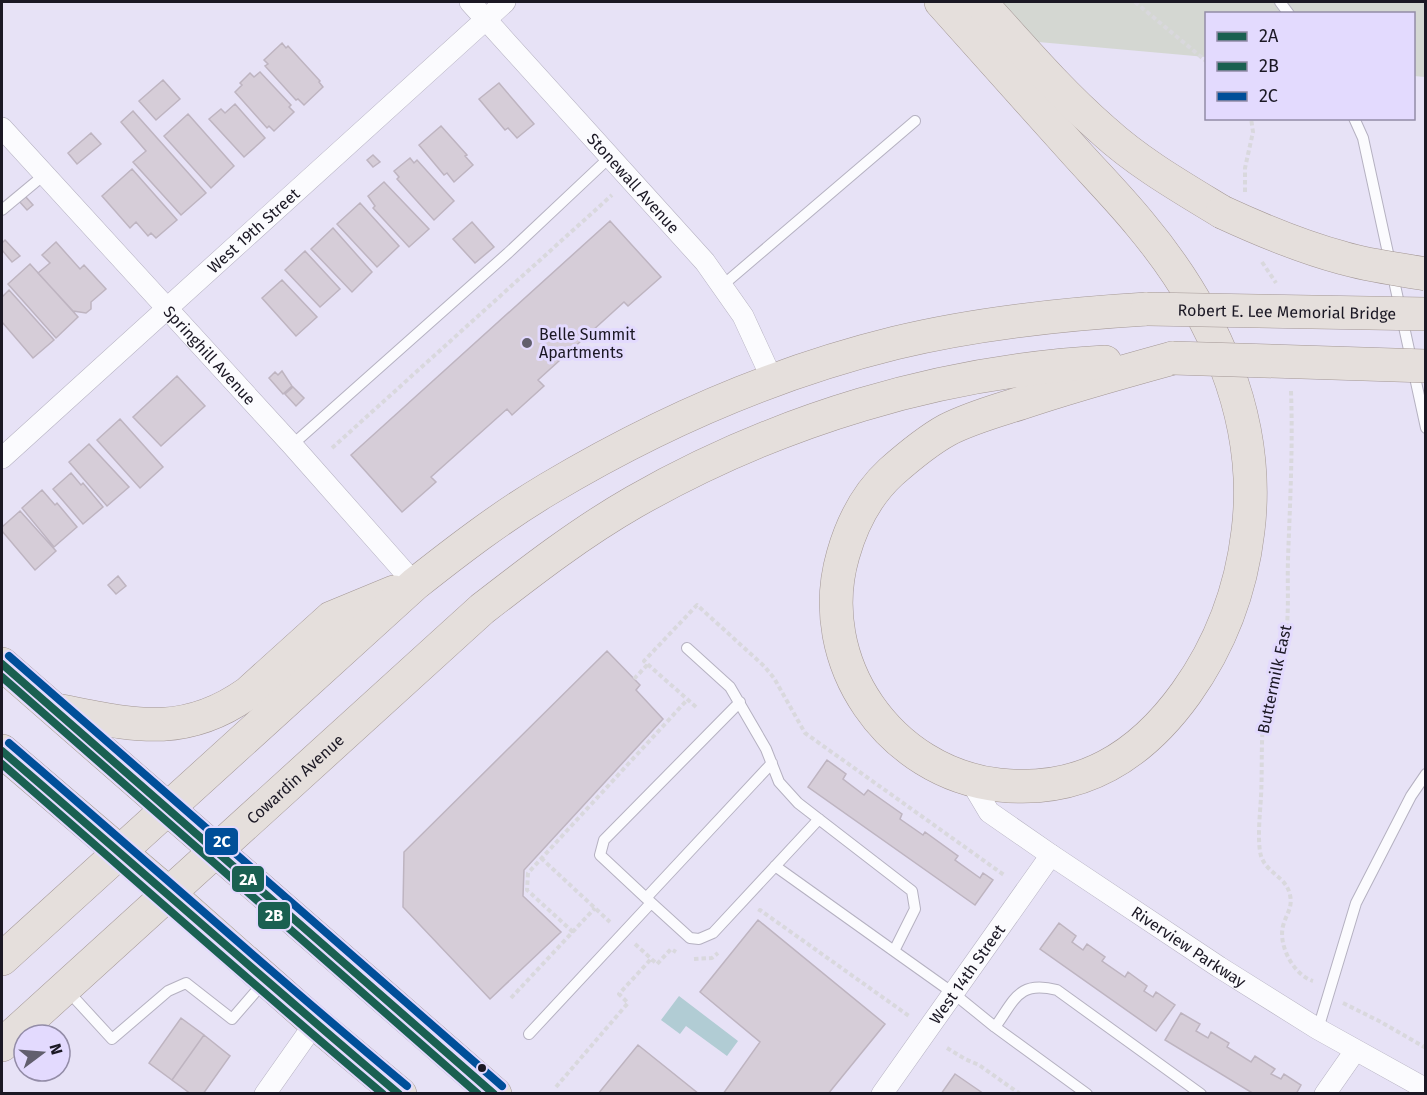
<svg xmlns="http://www.w3.org/2000/svg" width="1427" height="1095" font-family="'Fira Sans',sans-serif">
	<style>
		.green { fill: #d4d7d2 }
		.water { fill: #b1ccd4 }
		.building { fill: #d6cdd8; stroke: #beb4c0; stroke-width: 1.5 }
		.lines { fill: none; stroke-linecap: round; stroke-linejoin: round }
		.service-casing { stroke: #b5b1c1; stroke-width: 12 }
		.minor-casing { stroke: #b5b1c1; stroke-width: 22 }
		.primary-casing { stroke: #a39795; stroke-width: 34 }
		.path { stroke: #d9d8dd; stroke-width: 4; stroke-dasharray: 4.5 3; stroke-linecap: butt }
		.service { stroke: #fbfbfe; stroke-width: 10 }
		.minor { stroke: #fbfbfe; stroke-width: 21 }
		.primary { stroke: #e5dfdc; stroke-width: 33 }
		.primary-bridge-casing { stroke: #a39795; stroke-width: 34; stroke-linecap: butt }
		.primary-bridge { stroke: #e5dfdc; stroke-width: 33 }
		.bus-1-casing { stroke: #e3dafe; stroke-width: 12 }
		.bus-2-casing { stroke: #e3dafe; stroke-width: 12 }
		.bus-3-casing { stroke: #e3dafe; stroke-width: 12 }
		.bus-1 { stroke: #1a6051; stroke-width: 8 }
		.bus-2 { stroke: #1a6051; stroke-width: 8 }
		.bus-3 { stroke: #004f99; stroke-width: 8 }
		.poi-dot { fill: #625f6e; stroke: #e3dafe; stroke-width: 2 }
		.bus-dot { fill: #1b1824; stroke: #e3dafe; stroke-width: 2 }
		.labels { text-anchor: middle; stroke-width: 6; stroke-linejoin: round; paint-order: stroke }
		.street-label { font-size: 16px; fill: #1b1824; stroke: #e3dafe }
		.poi-label { font-size: 16px; fill: #1b1824; stroke: #e3dafe; text-anchor: start }
		.line-badge { stroke: #e3dafe; stroke-width: 2 }
		.badge-label { font-size: 16px; text-anchor: middle; font-weight: bold; fill: #fff }
	</style>
	<rect width="100%" height="100%" fill="#e7e2f6"/>
	<path class="green" d="M980,2H1425V77L1414,76V14H1206V57L1015,40Z"/>
	<path class="water" d="M679,996L738,1041L727,1056L686,1026L680,1034L661,1020Z"/>
	<path class="building" d="M282,43L286,48L288,46L320,81L319,82L323,87L304,105L298,99L296,100L265,66L268,64L264,60Z
		M260,72L291,105L289,107L294,112L274,131L269,126L267,128L235,92L242,85L240,83L250,73L254,77Z
		M163,80L180,99L156,120L139,101Z
		M499,83L534,124L517,138L508,128L505,130L479,99Z
		M235,104L265,138L244,157L209,119L221,109L225,113Z
		M133,111L206,193L181,215L133,162L146,151L121,122Z
		M188,114L234,166L211,188L164,136Z
		M441,126L467,155L465,156L473,165L454,182L447,173L444,175L419,145Z
		M91,133L101,144L77,164L68,153Z
		M373,155L380,162L373,167L367,160Z
		M410,158L414,163L417,160L454,201L434,220L397,179L399,177L394,171Z
		M132,169L177,220L156,238L151,233L148,236L136,222L130,228L102,196Z
		M384,182L429,229L409,247L373,208L375,206L368,196Z
		M25,196L33,205L27,210L19,201Z
		M360,203L399,246L377,267L337,224Z
		M610,221L661,277L628,306L624,302L538,380L544,386L512,415L507,409L431,477L436,482L402,512L351,455Z
		M472,222L494,247L475,263L453,239Z
		M333,228L372,272L352,292L311,249Z
		M5,240L20,256L12,262L2,250V243Z
		M56,242L80,269L84,265L106,289L91,302V309L86,313L73,311L38,273L50,263L42,255Z
		M305,251L340,289L320,307L285,270Z
		M30,264L78,317L56,338L8,284Z
		M282,280L317,317L296,336L262,298Z
		M9,290L54,340L33,358L2,322V297Z
		M282,371L292,386L283,394L269,378L275,372L278,375Z
		M177,376L205,406L161,446L133,417Z
		M293,387L304,398L296,406L285,394Z
		M120,419L163,467L140,488L97,440Z
		M89,444L129,487L107,506L69,462Z
		M71,473L81,485L83,483L103,507L83,524L53,489Z
		M42,490L55,505L57,503L77,527L54,547L22,508Z
		M20,511L56,551L35,570L2,531V527Z
		M118,576L126,586L116,594L108,585Z
		M607,651L640,685L636,690L663,719L524,870L523,896L561,932L490,999L403,907L404,852Z
		M827,760L846,774L843,779L864,795L868,790L902,814L900,819L923,835L925,832L958,856L955,860L980,878L983,873L993,880L975,905L808,787Z
		M758,920L885,1024L828,1094H723L760,1042L700,992Z
		M1059,923L1076,936L1072,942L1083,950L1087,944L1105,957L1102,961L1125,977L1128,972L1147,986L1144,991L1153,997L1156,992L1175,1005L1156,1031L1040,949Z
		M1181,1013L1200,1024L1196,1031L1208,1038L1211,1032L1229,1043L1227,1047L1251,1062L1255,1056L1275,1069L1271,1074L1281,1079L1284,1074L1301,1085L1296,1094H1254L1165,1040Z
		M181,1018L204,1035L172,1080L149,1063Z
		M204,1035L230,1056L203,1094H191L172,1080Z
		M638,1045L699,1094H598Z
		M955,1074L984,1094H941Z"/>
	<g class="lines">
		<g class="service-casing">
			<path id="service" d="M1280,2L1289,14
				M1354,118L1363,138L1426,428
				M2,210L44,175
				M723,285L915,121
				M292,445L508,253L610,157
				M687,648L730,687L766,749L779,782L798,803L912,891L915,909L894,951L953,993L995,1027L1087,1094
				M740,702L604,840L600,855L646,898L772,763
				M775,866L894,951
				M646,898L690,938L699,939L713,933L819,819
				M67,990L112,1039L168,991L186,983L232,1019L264,982
				M995,1027C1015,1000 1018,980 1057,990L1201,1094
				M1318,1029L1356,903L1411,796L1426,774
				M529,1034L651,903"/>
		</g>
		<g class="minor-casing">
			<g id="minor">
				<path id="s1" d="M470,2L705,262L743,316L773,381"/>
				<path id="s2" d="M2,128L292,445L415,584"/>
				<path id="s3" d="M2,458L505,2"/>
				<path id="s4" d="M970,780L989,812L1051,855L1219,967L1318,1029L1426,1089"/>
				<path d="M265,1094L315,1023"/>
				<path id="s5" d="M882,1094L1051,855"/>
				<path d="M1325,1094L1355,1051"/>
			</g>
		</g>
		<g class="primary-casing">
			<g id="primary">
				<path d="M941,2C984,50 1027,98 1070,146C1093,172 1118,197 1140,224C1212,310 1262,417 1248,531C1241,591 1221,644 1186,693C1140,757 1081,794 999,785C890,773 812,662 843,555C852,523 866,495 891,472C908,457 927,441 947,430C970,418 996,411 1021,403C1071,386 1122,372 1173,358"/>
				<path d="M980,2C1020,46 1059,92 1104,131C1139,163 1181,187 1222,212"/>
				<path d="M2,664L495,1094"/>
				<path d="M56,710C130,724 182,740 248,693L331,618L394,592"/>
				<path d="M2,751L168,893L315,1023L400,1094"/>
				<path d="M2,959L415,584C458,550 501,517 548,489C655,425 773,373 895,343C977,323 1063,314 1147,309"/>
				<path id="s6" d="M2,1045L482,609C531,571 580,533 634,502C778,420 940,371 1105,362"/>
			</g>
		</g>
		<path class="path" d="M1135,2L1206,61
			M1245,192V168L1253,132L1251,118
			M1262,262L1276,283
			M1291,391C1293,447 1290,503 1288,559C1287,588 1290,618 1284,646C1281,660 1273,674 1269,689C1259,726 1263,760 1261,797C1260,814 1257,841 1261,856C1267,874 1286,876 1290,895C1293,908 1286,914 1283,926C1278,946 1294,975 1313,981
			M332,448L612,195
			M634,679L648,664
			M696,707L644,661L697,605L764,666L774,678L805,733L1004,875
			M541,858L610,922
			M759,912L760,910L909,1016
			M573,932L527,890L528,873L687,700
			M635,944L657,964L671,949L676,952
			M694,959L712,958L718,953
			M511,998L595,908
			M1343,1003L1379,1021L1426,1048
			M947,1048L965,1059L979,1065L1020,1094
			M556,1087L628,1003L619,994L651,959"/>
		<use href="#service" class="service"/>
		<use href="#minor" class="minor"/>
		<use href="#primary" class="primary"/>
		<g class="primary-bridge-casing">
			<g id="primary-bridge">
				<path d="M1222,212C1261,230 1301,247 1343,258C1370,266 1398,269 1426,274"/>
				<path id="s7" d="M1147,309L1426,314"/>
				<path d="M1173,358L1426,366"/>
			</g>
		</g>
		<use href="#primary-bridge" class="primary-bridge"/>
		<g class="bus-1-casing">
			<path id="bus-1" d="M2,664L494,1094
				M2,751C135,865 265,981 399,1094"/>
		</g>
		<g class="bus-2-casing">
			<path id="bus-2" d="M2,677L478,1094
				M2,764C129,874 254,986 383,1094"/>
		</g>
		<g class="bus-3-casing">
			<path id="bus-3" d="M9,656L502,1086
				M9,743C142,857 272,974 407,1086"/>
		</g>
		<use href="#bus-1" class="bus-1"/>
		<use href="#bus-2" class="bus-2"/>
		<use href="#bus-3" class="bus-3"/>
	</g>
	<circle class="poi-dot" cx="527" cy="343" r="6"/>
	<circle class="bus-dot" cx="482" cy="1068" r="5"/>
	<g class="labels">
		<g class="street-label">
			<text dy="6" stroke="none"><textPath href="#s1" startOffset="244">Stonewall Avenue</textPath></text>
			<text dy="6" stroke="none"><textPath href="#s3" startOffset="339">West 19th Street</textPath></text>
			<text dy="6" stroke="none"><textPath href="#s7" startOffset="140">Robert E. Lee Memorial Bridge</textPath></text>
			<text dy="6" stroke="none"><textPath href="#s2" startOffset="308">Springhill Avenue</textPath></text>
			<text transform="translate(1274 679) rotate(-78)" y="6">Buttermilk East</text>
			<text dy="6" stroke="none"><textPath href="#s6" startOffset="396">Cowardin Avenue</textPath></text>
			<text dy="6" stroke="none"><textPath href="#s4" startOffset="278">Riverview Parkway</textPath></text>
			<text dy="6" stroke="none"><textPath href="#s5" startOffset="147">West 14th Street</textPath></text>
		</g>
		<g class="poi-label">
			<text x="539" y="340">Belle Summit<tspan x="539" dy="18">Apartments</tspan></text>
		</g>
	</g>
	<g class="line-badge">
		<rect x="204" y="827" width="35" height="29" rx="6" fill="#004f99"/>
		<rect x="231" y="865" width="34" height="28" rx="6" fill="#1a6051"/>
		<rect x="257" y="901" width="34" height="29" rx="6" fill="#1a6051"/>
	</g>
	<g class="badge-label">
		<text x="222" y="847">2C</text>
		<text x="248" y="885">2A</text>
		<text x="274" y="921">2B</text>
	</g>
	<rect width="1427" height="1095" fill="none" stroke="#1b1824" stroke-width="6"/>
	<rect x="1205" y="12" width="210" height="108" fill="#e3dafe" stroke="#938ca7" stroke-width="1.5"/>
	<rect x="1217" y="32" width="30" height="9" fill="#1a6051" stroke="#938ca7" stroke-width="1.5"/>
	<text x="1259" y="42" font-size="18" fill="#1b1824">2A</text>
	<rect x="1217" y="62" width="30" height="9" fill="#1a6051" stroke="#938ca7" stroke-width="1.5"/>
	<text x="1259" y="72" font-size="18" fill="#1b1824">2B</text>
	<rect x="1217" y="92" width="30" height="9" fill="#004f99" stroke="#938ca7" stroke-width="1.5"/>
	<text x="1259" y="102" font-size="18" fill="#1b1824">2C</text>
	<g transform="translate(42 1053) rotate(74)"><circle r="28" fill="#e3dafe" stroke="#938ca7" stroke-width="1.5"/>
	<path d="M0-4.5L10 22L0 15L-10 22Z" fill="#625f6e"/>
	<text y="-9" font-size="16" font-weight="bold" text-anchor="middle" fill="#1b1824">N</text>
	</g>
</svg>
